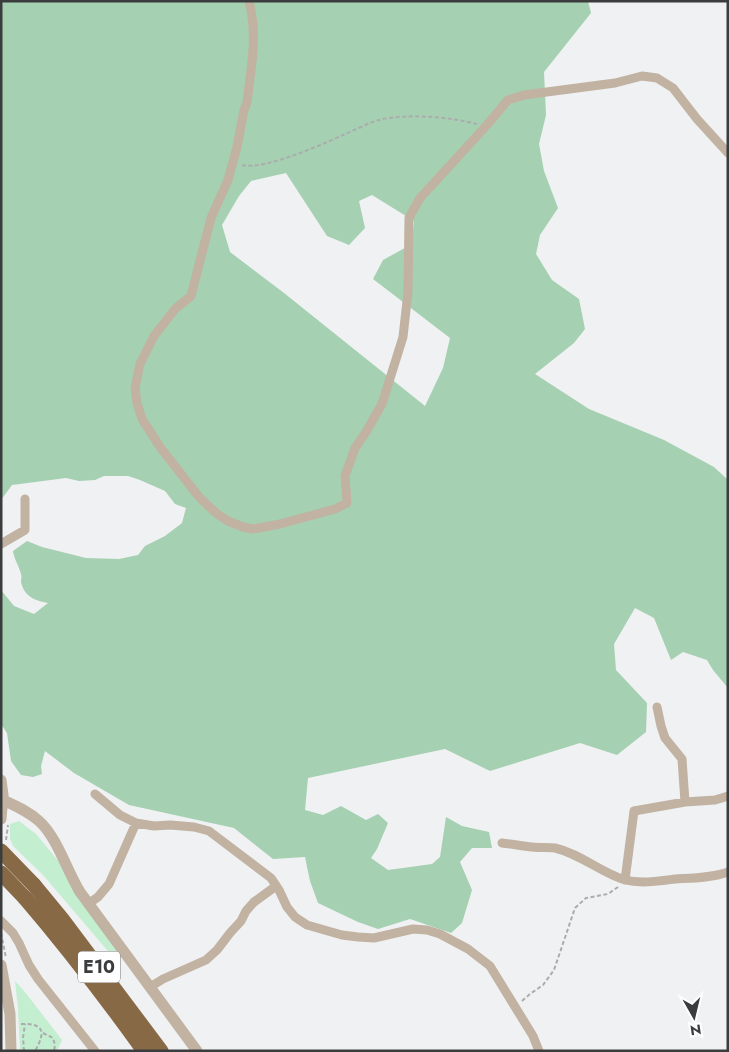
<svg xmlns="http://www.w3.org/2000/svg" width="729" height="1052" font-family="Jost,sans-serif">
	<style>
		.green { fill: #c4eed0 }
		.forest { fill: #a5d0b1; fill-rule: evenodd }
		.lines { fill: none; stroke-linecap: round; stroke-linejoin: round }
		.path { stroke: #abacae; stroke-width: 2; stroke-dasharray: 4 2.5; stroke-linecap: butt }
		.minor { stroke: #c1b2a2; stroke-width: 9 }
		.tertiary { stroke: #c1b2a2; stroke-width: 11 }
		.motorway { stroke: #876946; stroke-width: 15 }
		.motorway-bridge { stroke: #876946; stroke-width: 15 }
		.labels { text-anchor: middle; stroke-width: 4; stroke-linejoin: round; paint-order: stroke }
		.shield { fill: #fff; stroke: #767677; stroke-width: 1 }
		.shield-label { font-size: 18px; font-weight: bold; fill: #3b3c3d }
	</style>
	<rect width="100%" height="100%" fill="#f0f1f3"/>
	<path class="green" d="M19,821L36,834L60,863L121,953L119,964L43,875L13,846L10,839V824Z
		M15,981L25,992L62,1040L57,1051H20L18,1008Z"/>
	<path class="forest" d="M1,1H588L591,13L544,72L546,115L539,144L544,171L558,208L540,235L536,254L552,280L579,299L585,329L574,343L535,374L589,409L664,440L714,467L728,480V688L713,670L707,660L683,652L671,660L654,618L635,608L614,644L616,670L647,703L646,732L617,755L580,743L490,771L445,749L308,778L305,810L323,815L341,806L366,820L378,814L388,823L377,849L371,858L388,870L432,864L440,857L446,817L462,826L489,832L492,848H472L460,862L472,890L462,923L451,933L410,919L378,929L358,922L318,903L310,881L305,857L273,859L234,828L129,805L74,773L45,751L41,766L42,774L33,777L21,775L11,761L7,733L1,724V590L14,606L34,614L48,603C35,601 24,596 21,582C21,579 22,577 21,574C19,566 14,559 13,551L27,541L42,547L86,558L119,559L138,555L145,546L165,536L182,523L186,508L175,504L165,491L140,480L128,476H104L95,480L79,481L66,478L12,485L1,500ZM286,173L327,236L349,245L365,228L359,201L372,195L414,221L412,244L383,260L373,279L450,338L443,368L425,406L284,293L230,252L222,225L239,196L251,181Z"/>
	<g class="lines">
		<path class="path" d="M242,165C265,171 330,141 354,130C362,127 370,122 379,120C406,113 450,117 477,124
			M6,840L8,825
			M1,933L6,958
			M522,1001L530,994L543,985L554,970L575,908L586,898L608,894L618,887
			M21,1024C44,1023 46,1032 35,1051
			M43,1033L53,1038L55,1045L54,1051
			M24,1051L23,1038L25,1024"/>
		<path class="minor" d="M249,1C258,36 251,68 247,102L244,110L237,147L228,180L211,218L191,296L175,309L154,336L140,364L135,388L137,403L142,419L160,447L199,497L216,513L228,521L243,527L253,529L280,524L335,509L347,503L345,476L355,448L366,432L382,404L403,337L408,292L409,218L420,198L487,125L508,100L524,95L615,83L642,76L657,78L673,88L697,119L728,153
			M1,544L25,530V499
			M657,707L661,726L665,738L682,759L685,802
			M95,794L120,815L136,823L154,826L170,825L194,827L209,831L271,878L279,890L287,907L295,917L307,925L342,935L358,937L374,938L413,929L427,930L440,934L468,949L490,966L533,1036L539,1051
			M502,843C512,844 522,846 532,847C540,848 548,847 555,848C581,854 601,873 625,880C641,884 659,881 675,879C692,878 711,878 728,872
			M625,880L634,811L685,802L715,800L728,796
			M88,904L98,897L109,884L136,823
			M1,921L13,933L19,943L29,965L38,979L95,1051
			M150,987L163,979L206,960L217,950L230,933L241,921L246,911L254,902L276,886"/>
		<path class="tertiary" d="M1,780L3,795L1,819
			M1,799C14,805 28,811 39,821C57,837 67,871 80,892L197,1051
			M1,965L10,1014L11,1051"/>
		<path class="motorway" d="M34,885L62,919L161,1051
			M25,898C67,947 106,998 144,1051"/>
		<path class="motorway-bridge" d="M1,851L34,885
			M1,873L25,898"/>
	</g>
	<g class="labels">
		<rect class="shield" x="78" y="951.5" width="42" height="31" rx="4"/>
		<g class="shield-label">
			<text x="99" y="973">E10</text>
		</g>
	</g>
	<rect width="729" height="1052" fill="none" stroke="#3b3c3d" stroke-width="5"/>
	<g transform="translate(694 1017) rotate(172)" stroke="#ffffff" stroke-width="4" paint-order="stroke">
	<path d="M0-4L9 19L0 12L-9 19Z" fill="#3b3c3d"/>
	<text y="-8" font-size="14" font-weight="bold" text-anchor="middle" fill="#3b3c3d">N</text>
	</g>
</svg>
